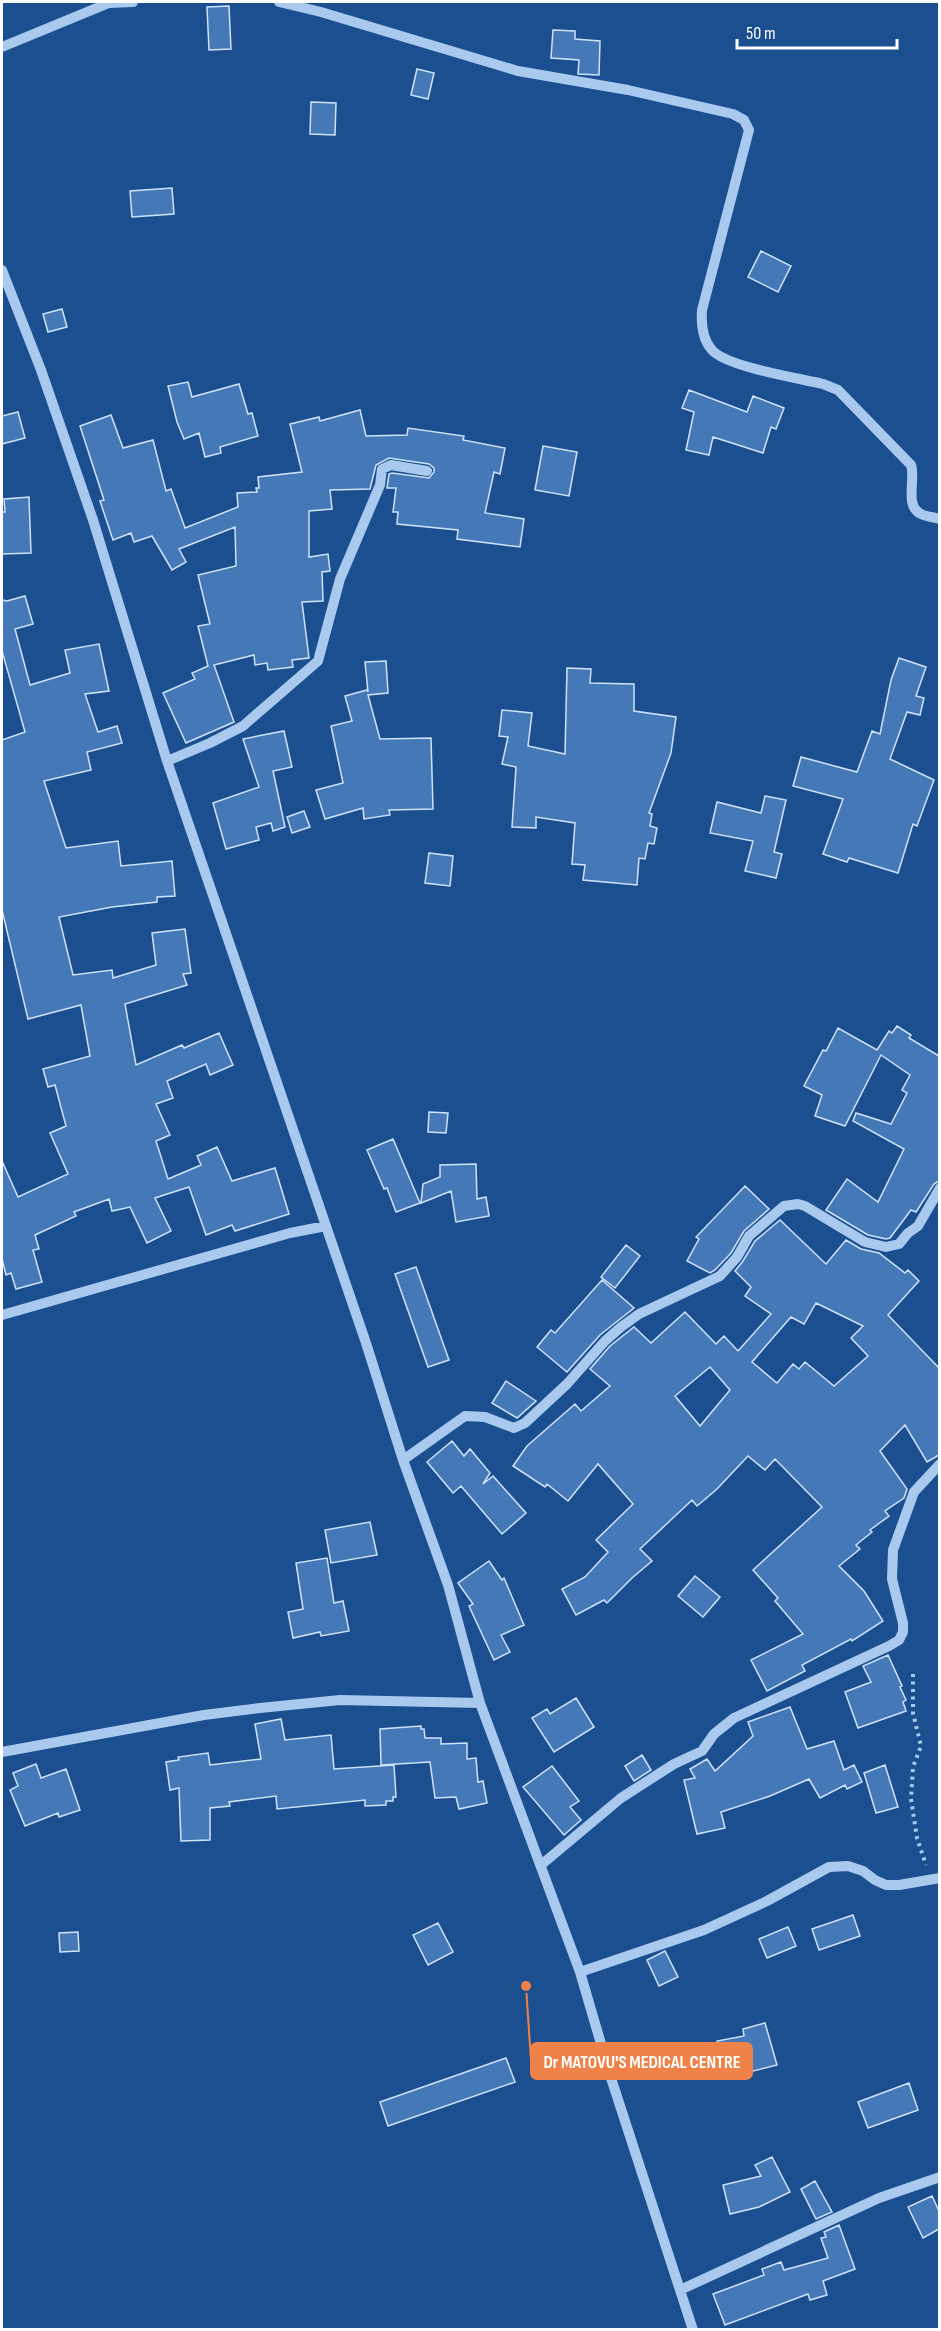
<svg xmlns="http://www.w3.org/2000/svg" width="941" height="2331" font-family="'Sofia Sans Condensed',sans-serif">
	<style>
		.building { fill: #4478b7; stroke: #cfe3fa; stroke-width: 1.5; fill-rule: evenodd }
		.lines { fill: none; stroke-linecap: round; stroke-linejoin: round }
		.path { stroke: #a9c9ee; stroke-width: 4; stroke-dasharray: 3 4.5; stroke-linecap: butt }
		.minor { stroke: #a9c9ee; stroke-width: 10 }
		.leader { fill: none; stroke: #ee8249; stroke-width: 2 }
		.callout-dot { fill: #ee8249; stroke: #1b4f8f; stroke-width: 2 }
		.callout { fill: #ee8249; stroke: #ee8249; stroke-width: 2 }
		.callout-label { font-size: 18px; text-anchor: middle; font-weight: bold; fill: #fff }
	</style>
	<rect width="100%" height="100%" fill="#1b4f8f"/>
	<path class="building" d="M229,6L231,49L209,50L207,7Z
		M553,30L575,31V39L600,41L599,75L578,74L579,60L551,58Z
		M417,69L434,73L428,99L411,95Z
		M311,102L336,103L335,135L310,134Z
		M172,188L174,214L132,217L130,191Z
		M761,251L791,266L778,292L748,277Z
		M62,309L67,327L48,332L43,314Z
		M188,382L192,397L239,384L248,414L252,413L258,436L220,447L221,453L205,457L199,433L184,439L177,422L168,386Z
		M689,390L747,412L753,396L784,408L776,429L771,427L763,453L713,437L709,455L686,450L694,412L682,408Z
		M360,410L366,436L407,435L408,428L464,436L463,440L505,448L500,474L494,472L485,513L524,519L520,547L457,539L458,530L397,524L398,512H393L396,488H387L389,474L392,473L429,478L434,472V468L429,464L389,458L376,465L370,489L330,490L332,509L309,511V557L328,554L330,571L322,572L323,601L302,602L309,658L292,660L293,667L268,670L267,663L255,665L254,655L214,665L234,722L186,743L163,693L195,679L192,673L208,666L198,626L210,624L198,575L236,566L235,527L179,549L186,562L172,570L152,536L134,542L131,533L113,540L100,501L104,500L80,426L111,415L123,448L153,440L166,491L171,489L185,528L238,507L237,493L257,492L256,488H259L258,477L302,472L290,424L319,417L320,421Z
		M18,412L25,438L2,444V416Z
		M543,446L577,452L569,496L535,490Z
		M29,497L31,553L2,554V512H5L4,499Z
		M25,596L33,624L15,629L30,685L70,673L65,650L99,644L109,691L85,694L98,732L117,726L122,743L87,752L91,770L44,781L66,848L118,841L121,866L172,861L175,896L157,897V902L112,907L59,917L73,975L112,970L113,978L156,965L152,933L185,929L191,973L183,974L187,985L125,1004L136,1065L182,1045L184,1048L219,1033L233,1065L210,1075L206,1064L167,1081L173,1098L156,1104L170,1135L156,1141L168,1179L201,1165L197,1156L217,1147L232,1181L275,1168L289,1214L235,1231L232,1225L206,1235L189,1187L155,1198L171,1231L147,1243L130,1207L112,1211L109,1199L74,1212L76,1216L35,1235L39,1249L33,1250L42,1282L16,1289L11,1273L6,1275L2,1259V1161L18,1197L68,1174L50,1133L66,1126L55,1085L48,1087L43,1069L90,1056L81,1005L28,1019L2,910V740L25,732L2,651V600L7,601Z
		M899,658L926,667L916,696L924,698L920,715L907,712L890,759L934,780L917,826L913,824L898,873L849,858L847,862L823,854L843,799L793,786L801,757L857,772L872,731L880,734L891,680Z
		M386,661L388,693L368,695L380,739L431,738L433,809L389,810L390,815L364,819L363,808L325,819L316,790L343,783L331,726L352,721L345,696L367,690L368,692L365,662Z
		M567,668L591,669L590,683L634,684V711L676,717L671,753L649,813L652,814L650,826L657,828L654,844L648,843L645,859L639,858L637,885L583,880L585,865L572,864L575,823L536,817V828L512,827L516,767L502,764L508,737L499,736L502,710L532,713L528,746L565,754Z
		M284,731L292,767L273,771L285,827L273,831L271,823L256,827L259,840L226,849L213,803L259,787L243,739Z
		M765,796L786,800L774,852L782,854L776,878L745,871L753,841L710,833L717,802L761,813Z
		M304,811L310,827L292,833L287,817Z
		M429,853L453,856L450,886L425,883Z
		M897,1026L911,1035L909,1038L939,1056V1181L934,1184L916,1212L911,1210L890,1238L886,1239L868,1235L826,1210L847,1179L878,1202L904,1149L853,1121L856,1113L891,1124L907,1093L902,1090L910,1075L881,1055L845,1126L815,1116L822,1095L804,1086L823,1050L826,1051L838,1028L877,1050L889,1031L892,1033Z
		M429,1112L448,1113L446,1133L428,1132Z
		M393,1139L420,1203L396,1212L387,1188L384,1189L367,1150Z
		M476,1164L477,1199L486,1197L489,1216L456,1222L451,1191L421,1203L423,1184L440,1177V1165Z
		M745,1186L769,1209L744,1231L731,1253L715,1270L710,1273L687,1261L699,1239L696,1237Z
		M780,1220L826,1264L846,1240L861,1249L879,1253L905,1273L908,1270L919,1281L888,1315L939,1368V1455L927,1462L905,1425L880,1451L907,1489L904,1498L885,1511L889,1516L870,1530L872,1532L856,1545L860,1549L839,1566L864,1591L883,1621L852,1641L851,1639L802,1665L805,1671L767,1691L751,1660L803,1634L775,1601L778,1598L753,1570L822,1507L775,1459L765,1470L748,1456L717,1489L697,1506L692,1500L640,1549L652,1561L632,1578L607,1603L604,1600L576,1615L562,1589L585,1577L608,1552L596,1540L633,1504L598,1464L568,1501L547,1484L545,1487L513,1466L527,1446L575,1404L581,1411L610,1386L590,1369L610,1346L634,1327L651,1343L685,1312L716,1344L724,1336L738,1351L771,1314L745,1296L751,1287L735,1271L743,1261L755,1241ZM816,1303L863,1326L851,1338L868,1356L834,1386L805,1362L799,1369L793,1364L777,1383L752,1362L791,1317L804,1324ZM710,1367L730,1390L700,1426L675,1396Z
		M626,1245L640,1256L615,1288L601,1277Z
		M416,1267L449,1360L428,1367L395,1274Z
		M602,1280L634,1308L600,1335L567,1372L537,1347L551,1330L555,1333Z
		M506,1381L536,1401L517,1418L492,1403Z
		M452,1441L464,1456L470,1449L490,1473L483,1484L493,1476L526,1513L502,1534L461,1486L453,1493L427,1462Z
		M370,1522L377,1555L331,1563L325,1530Z
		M327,1558L334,1603L343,1601L349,1631L321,1636L320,1632L293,1638L288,1612L303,1609L296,1563Z
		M489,1561L502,1580L504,1578L524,1625L501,1635L510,1652L494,1660L469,1606L473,1604L458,1583Z
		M695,1576L720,1597L703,1617L678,1596Z
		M888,1655L902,1686L900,1687L906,1700L903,1702L906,1711L858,1728L845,1692L871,1682L863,1666Z
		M576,1698L594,1727L554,1752L532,1718L547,1709L550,1714Z
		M790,1707L807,1749L834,1741L844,1770L854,1765L862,1782L847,1789L845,1785L820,1798L809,1779L770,1796L721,1812L725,1828L697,1834L684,1780L695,1778L690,1769L707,1759L715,1771L753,1736L748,1722Z
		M281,1719L285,1740L331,1735L334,1769L394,1765L396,1797H393V1801H386V1805L365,1806V1800L277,1809L276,1796L229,1802L230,1806L210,1808V1840L181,1841L179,1788L170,1790L166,1762L179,1760L178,1757L208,1753L210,1765L261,1759L255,1724Z
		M421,1726V1729H424L425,1738H441V1744L467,1743V1759L476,1758L478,1782L483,1781L487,1803L459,1809L456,1797L435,1798L430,1762L381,1765L380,1729Z
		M642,1755L651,1770L634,1781L625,1766Z
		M36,1764L41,1778L66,1769L80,1810L59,1817L58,1813L25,1826L10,1790L18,1786L13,1773Z
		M885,1765L898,1807L876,1813L864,1773Z
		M552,1766L579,1801L570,1807L581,1820L564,1835L523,1787Z
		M853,1915L860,1936L819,1950L812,1929Z
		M438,1923L453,1952L428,1965L413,1935Z
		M788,1927L796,1946L767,1958L759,1939Z
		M78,1932L79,1951L60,1952L59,1933Z
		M665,1951L678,1977L659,1986L647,1960Z
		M765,2023L777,2065L749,2072V2074L724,2079L717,2041L744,2036L743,2029Z
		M506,2058L515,2082L388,2126L380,2102Z
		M909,2083L918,2110L868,2128L858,2102Z
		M772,2157L790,2192L759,2207L730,2214L723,2185L761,2176L755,2165Z
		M815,2181L832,2212L816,2219L801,2189Z
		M932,2196L939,2211V2229L923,2238L908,2207Z
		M839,2225L855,2269L823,2281L827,2295L810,2300L808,2294L725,2325L713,2294L764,2275L762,2269L781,2262L784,2270L828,2258L821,2238L826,2237L824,2232Z"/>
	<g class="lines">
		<path class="path" d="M913,1674V1713L921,1746L913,1767L911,1799L917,1838L926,1865"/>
		<path class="minor" d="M279,2L321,12L518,71L628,90L733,114L744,120L749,130L702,310C701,324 702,339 712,350C727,367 798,378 823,384L838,390L911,465C916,479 904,506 921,514C926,517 934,517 940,519
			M2,47L109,3L133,2
			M2,270L41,370L93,520L167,761L366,1343L403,1460L448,1585L480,1703L580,1972L611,2078L693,2330
			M167,761L210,743L243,726L318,661L340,579L380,485L382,469L391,465L427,471
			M2,1315L290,1233L326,1226
			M403,1460L465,1416L485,1417L514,1428L525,1423L567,1384L605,1341L621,1327L639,1314L720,1276L737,1257L749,1236L784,1206L798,1204L805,1206L865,1242L886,1247L899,1244L908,1233L918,1226L940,1188
			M2,1752L204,1715L260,1708L340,1700L480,1703
			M541,1865L621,1798L674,1764L702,1751L714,1734L734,1718L889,1646L899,1640L903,1632V1623L892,1579L893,1550L914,1492L940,1464
			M580,1972L704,1930L767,1901L829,1867L848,1866L863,1871L875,1880L886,1885H899L940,1878
			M680,2290L879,2198L940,2177"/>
	</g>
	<path class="leader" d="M526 1986L531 2061"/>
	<circle class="callout-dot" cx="526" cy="1986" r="6"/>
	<rect class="callout" x="531" y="2043" width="221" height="36" rx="6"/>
	<g class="callout-label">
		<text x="642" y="2068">Dr MATOVU'S MEDICAL CENTRE</text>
	</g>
	<rect width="941" height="2331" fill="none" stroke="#ffffff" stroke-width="6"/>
	<path d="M737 39v9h160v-9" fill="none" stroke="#ffffff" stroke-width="3"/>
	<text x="746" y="39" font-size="18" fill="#ffffff" stroke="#1b4f8f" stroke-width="4.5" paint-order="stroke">50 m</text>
</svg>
